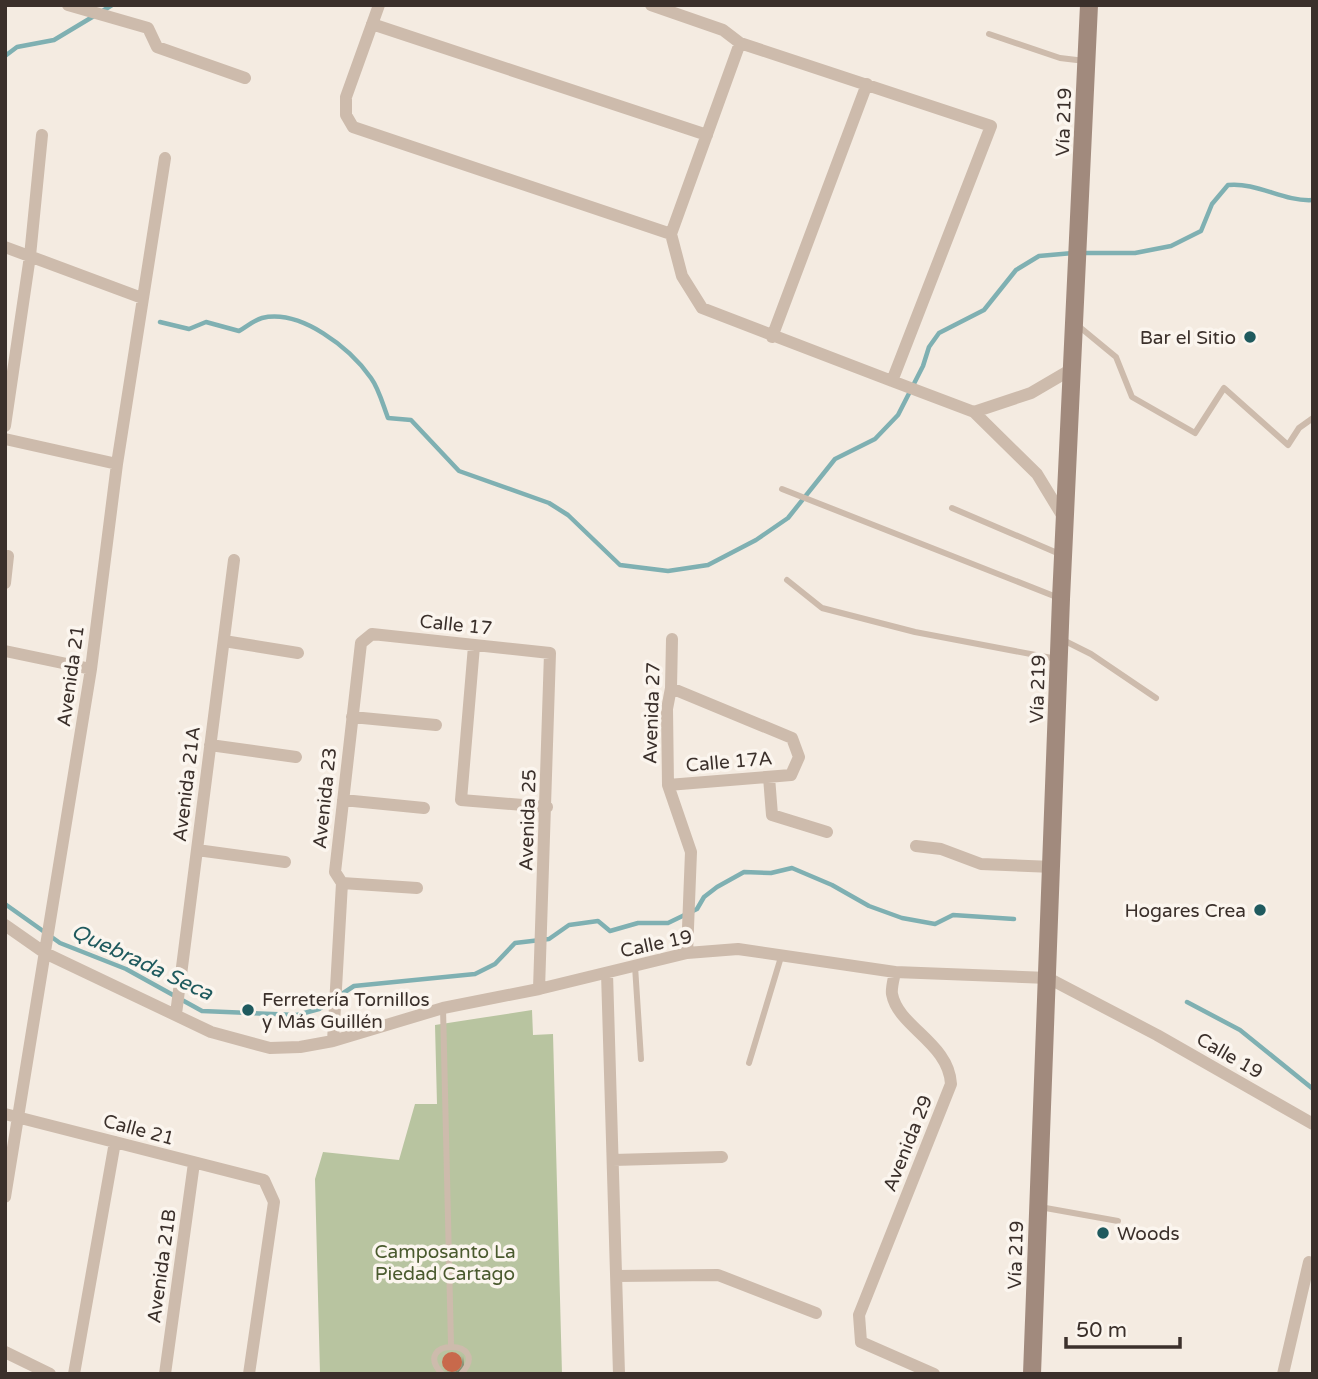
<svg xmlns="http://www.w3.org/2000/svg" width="1318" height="1379" font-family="'Varela Round',sans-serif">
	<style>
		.green { fill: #b8c4a0 }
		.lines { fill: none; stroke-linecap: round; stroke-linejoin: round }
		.stream { stroke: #7fb0b2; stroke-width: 4.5 }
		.building { fill: #c8694b; filter: url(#shadow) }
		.lane { stroke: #cdbbac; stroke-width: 6 }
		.street { stroke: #cdbbac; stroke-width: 12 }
		.secondary { stroke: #a18a7d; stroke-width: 18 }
		.poi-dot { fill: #1f5a5e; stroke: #fbf5ee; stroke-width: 2.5 }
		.labels { text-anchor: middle; stroke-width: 7; stroke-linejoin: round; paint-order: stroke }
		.street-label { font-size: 19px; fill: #3b302b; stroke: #fbf5ee }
		.poi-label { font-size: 19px; fill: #3b302b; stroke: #fbf5ee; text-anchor: end }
		.park-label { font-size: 19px; fill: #4a5a2e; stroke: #fbf5ee }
		.water-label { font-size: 21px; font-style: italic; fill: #1f5a5e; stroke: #fbf5ee }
	</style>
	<defs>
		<filter id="shadow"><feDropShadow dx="6" dy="6" stdDeviation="2" flood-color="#0004"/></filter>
	</defs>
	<rect width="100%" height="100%" fill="#f4ebe1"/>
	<path class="green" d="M532,1010L533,1035L553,1034L562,1374H320L315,1179L323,1152L399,1160L415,1104H437L435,1025Z"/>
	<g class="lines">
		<path class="stream" d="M101,12L112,5
			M5,56L17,47L54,40L94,16
			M1081,253H1135L1171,246L1201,231L1212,204L1228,185C1258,182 1283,202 1313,200
			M160,322L189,329L206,322L239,331C246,327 254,320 262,318C301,309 350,348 371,378C379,389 383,405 388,418L411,420L459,471L549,503L568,515L620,565L668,571L708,565L756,540L788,518L835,459L875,439L898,415L923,366L929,347L939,333L984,310L1016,270L1039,256L1073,253
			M5,904L60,943L126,969L202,1011L297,1015L319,1009L354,986L475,974L495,964L515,943L549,939L569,925L598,921L610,931L638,923H668L697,909L704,897L717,887L744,872L771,873L792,868L832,885L869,906L902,918L935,924L953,915L1014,919
			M1187,1002L1240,1030L1313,1089"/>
	</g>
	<path class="building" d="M442 1362a10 10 0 1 1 20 0a10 10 0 1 1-20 0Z"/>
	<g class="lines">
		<path class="lane" d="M989,34L1060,58L1085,61
			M1076,324L1116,357L1132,397L1195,433L1224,388L1288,445L1299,428L1313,418
			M782,489L1059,598
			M952,508L1062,555
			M787,580L822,608L915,632L1057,659
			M1061,639L1091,654L1156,698
			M635,966L641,1059
			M443,1008L451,1345
			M749,1063L781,957
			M1040,1207L1118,1221
			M442,1374C409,1338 494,1338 461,1374"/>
		<path class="street" d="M68,5L148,28L157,47L245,78
			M379,5L346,97V115L353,127L671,234
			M651,5L723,30L740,43
			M372,24L707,135
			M5,247L142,298
			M772,337L867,84
			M892,381L702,308L682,276L671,234L740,43L991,126L892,381L974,412L1037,474L1065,520
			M974,412L1031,393L1072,369
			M5,426L30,256L42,135
			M5,439L117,464
			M5,583L8,556
			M672,639L671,688L667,709L668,785L691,852L687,953
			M224,641L298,653
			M474,646L461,800L547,807
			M5,651L91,669
			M352,717L436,725
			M210,745L296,757
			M769,777L772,815L827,832
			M668,785L791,775L799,757L792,738L671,688
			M343,800L424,808
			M916,846L941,849L981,864L1053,867
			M197,850L285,862
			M342,883L417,888
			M5,925L45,953L211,1032L270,1048L300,1047L333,1041L443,1008L539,989L687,953L738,949L895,972L1048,978L1157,1035L1313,1124
			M895,972C894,978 891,988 892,994C898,1027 949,1043 951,1084L859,1315L861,1342L934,1374
			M607,973L619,1374
			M176,1014L234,560
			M333,1041L342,883L335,872L361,643L372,634L550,653L539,989
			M5,1114L264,1180L274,1202L249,1374
			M613,1160L722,1157
			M5,1197L91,669L117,464L165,158
			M616,1276L718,1275L816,1313
			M5,1352L50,1374
			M74,1374L115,1142
			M165,1374L194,1163
			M1283,1374L1309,1262"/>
		<path class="secondary" d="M1032,1374L1061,599L1089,5"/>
	</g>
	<g class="poi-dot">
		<circle cx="1250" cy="337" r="7"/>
		<circle cx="1260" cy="910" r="7"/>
		<circle cx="248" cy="1010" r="7"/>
		<circle cx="1103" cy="1233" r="7"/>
	</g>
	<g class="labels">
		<g class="street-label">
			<text transform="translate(1063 122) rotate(-88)" y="7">Vía 219</text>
			<text transform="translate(456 624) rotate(6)" y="7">Calle 17</text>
			<text transform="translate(70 676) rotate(-82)" y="7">Avenida 21</text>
			<text transform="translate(1037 689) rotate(-88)" y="7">Vía 219</text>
			<text transform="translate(651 713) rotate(-88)" y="7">Avenida 27</text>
			<text transform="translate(729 761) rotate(-5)" y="7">Calle 17A</text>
			<text transform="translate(186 784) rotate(-83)" y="7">Avenida 21A</text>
			<text transform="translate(324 798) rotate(-84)" y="7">Avenida 23</text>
			<text transform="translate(527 820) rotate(-88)" y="7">Avenida 25</text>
			<text transform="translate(656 943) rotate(-12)" y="7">Calle 19</text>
			<text transform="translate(1230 1055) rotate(30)" y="7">Calle 19</text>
			<text transform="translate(139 1129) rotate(15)" y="7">Calle 21</text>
			<text transform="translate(907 1143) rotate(-68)" y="7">Avenida 29</text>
			<text transform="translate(1015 1255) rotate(-88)" y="7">Vía 219</text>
			<text transform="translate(161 1266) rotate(-82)" y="7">Avenida 21B</text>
		</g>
		<g class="poi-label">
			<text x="1236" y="344">Bar el Sitio</text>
			<text x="1246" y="917">Hogares Crea</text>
			<text x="262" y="1006" text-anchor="start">Ferretería Tornillos<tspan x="262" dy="22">y Más Guillén</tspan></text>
			<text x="1117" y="1240" text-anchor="start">Woods</text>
		</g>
		<g class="park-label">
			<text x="445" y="1258">Camposanto La<tspan x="445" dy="22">Piedad Cartago</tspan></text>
		</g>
		<g class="water-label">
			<text transform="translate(142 962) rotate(25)" y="7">Quebrada Seca</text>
		</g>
	</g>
	<rect width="1318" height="1379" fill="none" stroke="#3b302b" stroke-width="14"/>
	<path d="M1066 1337v10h114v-10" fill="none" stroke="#3b302b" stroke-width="3.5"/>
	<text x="1076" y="1337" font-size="21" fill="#3b302b" stroke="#fbf5ee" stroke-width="5" paint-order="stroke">50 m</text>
</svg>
